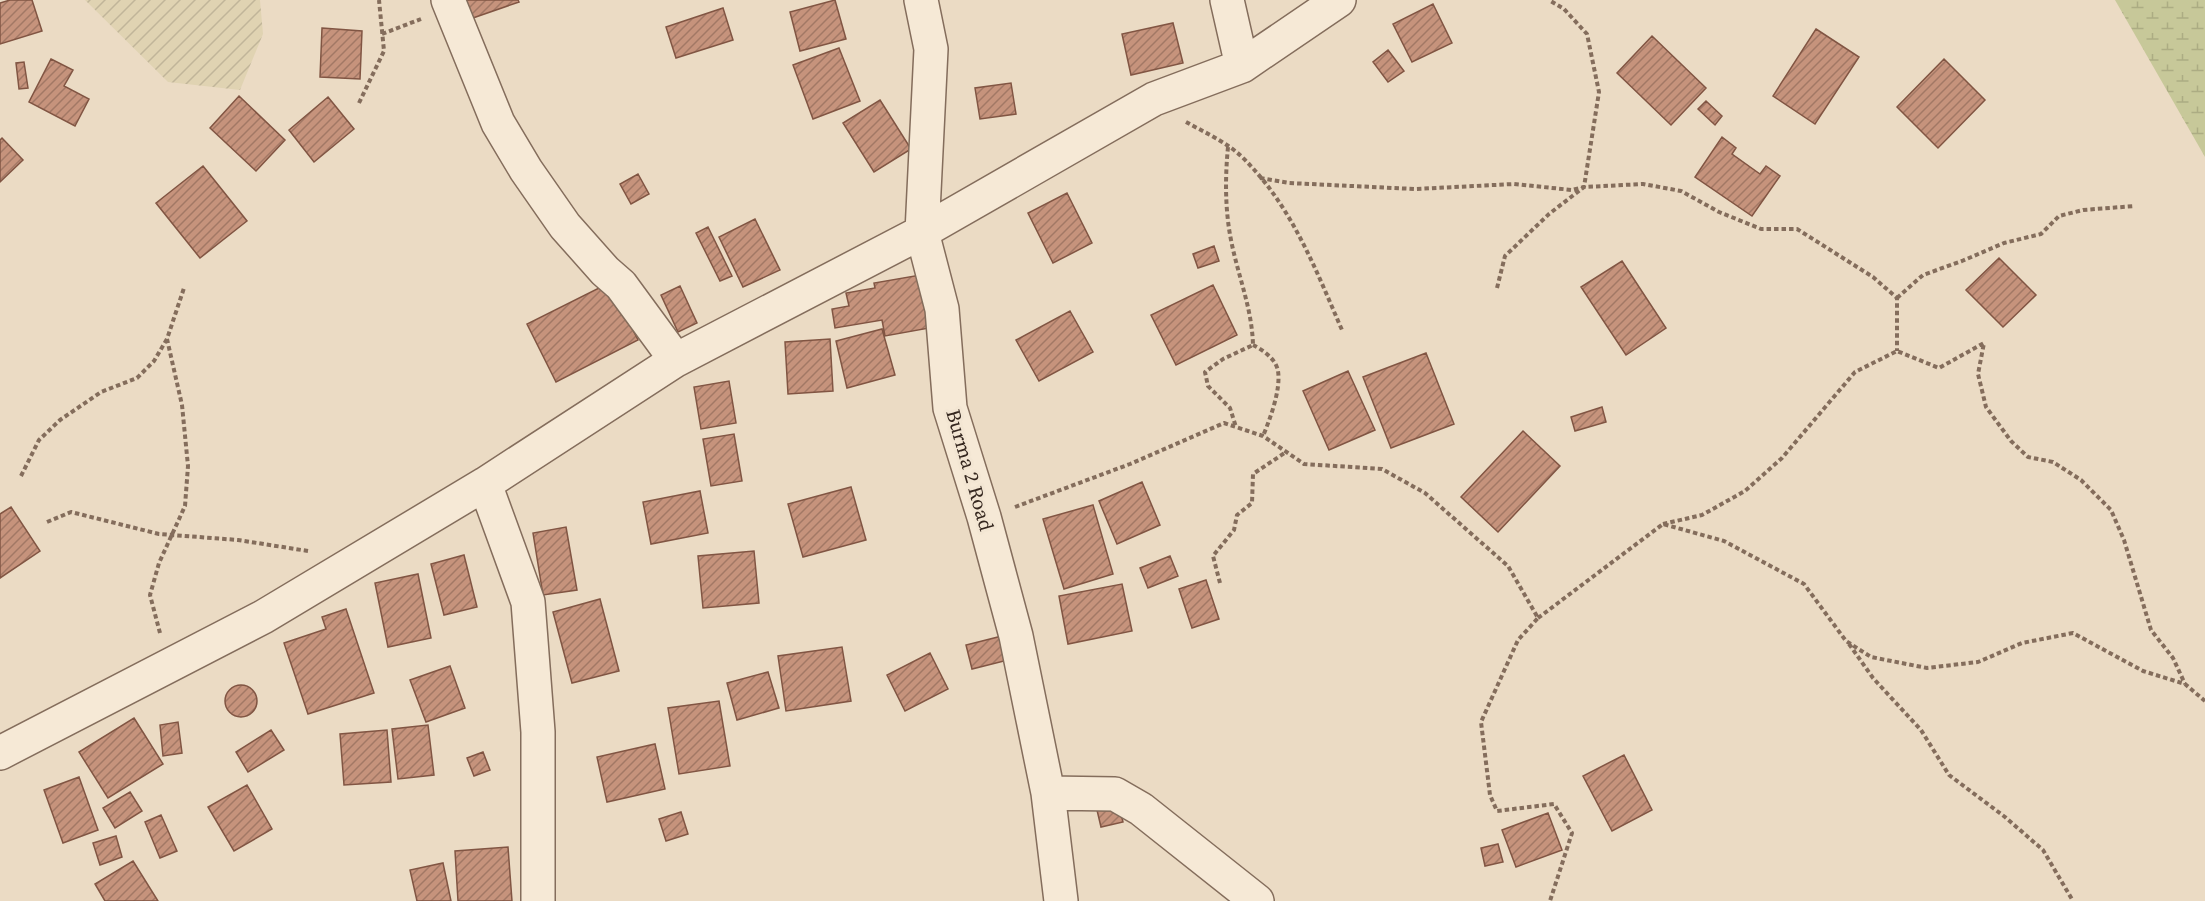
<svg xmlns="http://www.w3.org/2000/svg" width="2205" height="901" font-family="'Source Serif 4',serif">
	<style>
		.farmland { fill: url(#farmland-furrows) }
		.wetland { fill: url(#wetland-marsh) }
		.building { fill: url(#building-hatch); stroke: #815543; stroke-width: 1.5 }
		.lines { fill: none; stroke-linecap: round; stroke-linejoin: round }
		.minor-casing { stroke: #846d5c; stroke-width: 36 }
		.path { stroke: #846d5c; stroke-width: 4; stroke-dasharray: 4.5 3; stroke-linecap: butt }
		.minor { stroke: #f6e9d6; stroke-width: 33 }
		.labels { text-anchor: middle; stroke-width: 6; stroke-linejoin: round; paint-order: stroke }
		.street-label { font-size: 20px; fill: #35271f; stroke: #f3e6d3 }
	</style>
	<defs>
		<pattern id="farmland-furrows" width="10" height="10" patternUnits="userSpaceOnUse" patternTransform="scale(1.5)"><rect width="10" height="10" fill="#e0d3b2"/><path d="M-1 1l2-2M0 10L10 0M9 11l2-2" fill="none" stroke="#c1b599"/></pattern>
		<pattern id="wetland-marsh" width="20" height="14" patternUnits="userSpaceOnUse" patternTransform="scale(1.5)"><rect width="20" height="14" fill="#c7c899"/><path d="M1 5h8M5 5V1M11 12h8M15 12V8" fill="none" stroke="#acac83"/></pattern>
		<pattern id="building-hatch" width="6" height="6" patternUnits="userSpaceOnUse" patternTransform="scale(1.5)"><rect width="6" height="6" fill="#c6937c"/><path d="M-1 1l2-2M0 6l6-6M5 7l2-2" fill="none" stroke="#a27865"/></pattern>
	</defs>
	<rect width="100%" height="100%" fill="#ebdbc4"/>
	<path class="farmland" d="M85,0H260L263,34L240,90L168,82Z"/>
	<path class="wetland" d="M2115,0H2205V157Z"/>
	<path class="building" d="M10,0H32L42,31L0,44V3Z
		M463,0H518L519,2L470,19Z
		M835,0L846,39L800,51L790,12Z
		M1433,4L1452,43L1412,62L1393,24Z
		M723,8L733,40L676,58L666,27Z
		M1173,23L1183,63L1131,75L1122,34Z
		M322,28L362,31L360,79L320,77Z
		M1816,29L1859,57L1815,124L1773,96Z
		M1652,36L1706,88L1671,125L1617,73Z
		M839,48L860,101L813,119L793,65Z
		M1388,50L1404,71L1388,82L1373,62Z
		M51,59L73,70L64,86L89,99L75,126L29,102Z
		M1944,59L1985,100L1938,148L1897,107Z
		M24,62L28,88L19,89L16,63Z
		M1011,83L1016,114L980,119L975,88Z
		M239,96L285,140L256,171L210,128Z
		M328,97L354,129L314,162L289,130Z
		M880,100L911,149L874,172L843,123Z
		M1706,101L1722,116L1715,125L1698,109Z
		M1722,137L1736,148L1732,154L1760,174L1766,166L1780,176L1752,216L1695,177Z
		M2,138L23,160L0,182V140Z
		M203,166L247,221L200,258L156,203Z
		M638,174L649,194L631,204L620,184Z
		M1067,193L1092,243L1053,263L1028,213Z
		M755,219L780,270L743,287L719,237Z
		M708,227L732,276L720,281L696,233Z
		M1214,246L1219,261L1198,268L1193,254Z
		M1999,258L2036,295L2003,327L1966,290Z
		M1622,261L1666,328L1626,355L1581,287Z
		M926,274L935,327L885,336L882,320L835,328L832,309L849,306L846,293L875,288L874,283Z
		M609,283L638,340L556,382L527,324Z
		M1213,285L1237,335L1176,365L1151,315Z
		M680,286L697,323L678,332L661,295Z
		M1070,311L1093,352L1039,381L1016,340Z
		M882,329L895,375L847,388L836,341Z
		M830,339L833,391L788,394L785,342Z
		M1426,353L1454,424L1391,448L1363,377Z
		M1348,371L1375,430L1329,450L1303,391Z
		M729,381L736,423L701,429L694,387Z
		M1602,407L1606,422L1575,431L1571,417Z
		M1523,431L1560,466L1498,532L1461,497Z
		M734,434L742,481L711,486L703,439Z
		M1142,482L1160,525L1117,544L1099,501Z
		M851,487L866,540L803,557L788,504Z
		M700,491L708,533L651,544L643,502Z
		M1093,505L1113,574L1064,589L1043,519Z
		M11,507L40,551L0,578V514Z
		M566,527L577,590L543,595L533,533Z
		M754,551L759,603L703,608L698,556Z
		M464,555L477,607L444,615L431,564Z
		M1170,556L1178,576L1148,588L1140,568Z
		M418,574L431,638L388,647L375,583Z
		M1206,580L1219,619L1192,628L1179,589Z
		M1122,584L1132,631L1068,644L1059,596Z
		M600,599L619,671L572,683L553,612Z
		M346,609L374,693L308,714L284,643L326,629L322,617Z
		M1002,636L1008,660L972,669L966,645Z
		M842,647L851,701L786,711L778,656Z
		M930,653L948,689L905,711L887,675Z
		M450,666L465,708L426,722L410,680Z
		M768,672L779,708L737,720L727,683Z
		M225 701a16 16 0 1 1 32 0a16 16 0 1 1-32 0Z
		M719,701L730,766L679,774L668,708Z
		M134,718L163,764L108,798L79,752Z
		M178,722L182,753L163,756L160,725Z
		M428,725L434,775L398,779L392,729Z
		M271,730L284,750L248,772L236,752Z
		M387,730L391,782L344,785L340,734Z
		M655,744L665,789L607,802L597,757Z
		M483,752L490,770L474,776L467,758Z
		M1624,755L1652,810L1612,831L1583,776Z
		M79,777L98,830L63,843L44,790Z
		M247,785L272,829L234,851L208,807Z
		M130,792L142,811L115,828L103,808Z
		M1119,806L1123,822L1101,827L1097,810Z
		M681,812L688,834L666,841L659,819Z
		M1548,813L1562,850L1516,867L1502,830Z
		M161,815L177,851L160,858L145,822Z
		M116,836L122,857L100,865L93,843Z
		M1498,844L1503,862L1485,866L1481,848Z
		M508,847L512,901H458L455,851Z
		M133,861L158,901H105L95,884Z
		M443,863L451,901H417L410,870Z"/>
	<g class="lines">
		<g class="minor-casing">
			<path id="minor" d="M448,0L498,123L526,170L565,226L605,271L621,285L676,360
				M921,0L931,49L922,232L942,309L950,408L984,517L1016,636L1048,793L1061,901
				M1227,0L1242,66
				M485,484L528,602L538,732V901
				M0,753L263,617L485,484L676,360L922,232L1154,99L1242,66L1339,0
				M1048,793L1115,794L1141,809L1257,901"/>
		</g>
		<path class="path" d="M382,34L421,19
			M359,103L384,51L379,0
			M1186,122C1204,132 1226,142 1241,156C1291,204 1315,268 1342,330
			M1228,147C1225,178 1225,210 1231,240C1238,276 1252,308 1253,345L1223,359L1205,372L1208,386L1230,408L1236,427
			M1260,178L1289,183L1415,189L1514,184L1572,190L1584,187L1599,92L1587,34L1564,9L1549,0
			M1497,288L1505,256L1549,214L1584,187L1643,184L1681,191L1719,212L1761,229H1797L1873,277L1897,298V351
			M1897,298L1923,275L1962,261L2004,243L2041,234L2059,216L2083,210L2135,206
			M1253,345C1263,350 1276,359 1278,371C1281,390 1270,419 1263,436
			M21,476L39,440L60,420L101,392L137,378L154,361L167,339
			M1015,507L1130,464L1224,423L1263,436L1304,464L1382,469L1425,493L1508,566L1538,618L1518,640L1481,722L1490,795L1497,811L1554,804L1572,833L1550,901
			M47,522L71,512L159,534L238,540L308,551
			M1663,524L1702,515L1745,491L1782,458L1855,372L1897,351L1939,368L1984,343L1978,374L1986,407L2011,441L2028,457L2053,462L2081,480L2111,510L2124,540L2151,630L2173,658L2185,684
			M1220,583L1213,556L1234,530L1237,515L1252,503L1253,474L1286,452
			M1538,618L1663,524L1724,541L1804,584L1846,641L1871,657L1927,668L1978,662L2022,643L2073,633L2143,671L2185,684L2205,701
			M160,633L150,595L159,563L185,506L188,466L182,405L167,339L184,288
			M1849,644L1873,678L1921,730L1949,775L2005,817L2043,850L2073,901"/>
		<use href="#minor" class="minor"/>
	</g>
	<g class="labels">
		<g class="street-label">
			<text transform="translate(970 470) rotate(74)" y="7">Burma 2 Road</text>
		</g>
	</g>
</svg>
